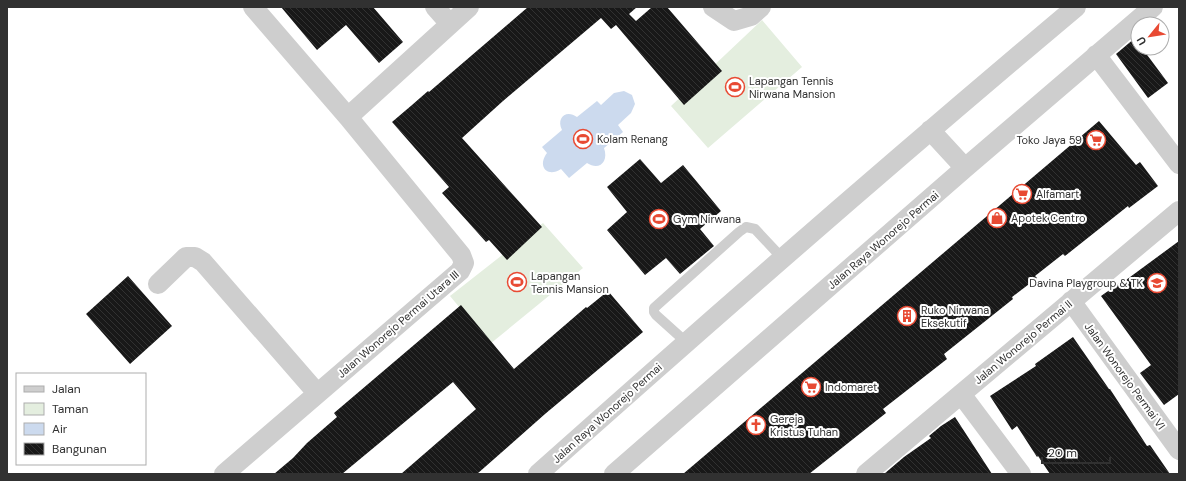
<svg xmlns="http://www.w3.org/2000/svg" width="1186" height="481" font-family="'DM Sans',sans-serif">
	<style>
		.green { fill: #e4eedf }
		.water { fill: #ccdaee }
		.building { fill: url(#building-back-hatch) }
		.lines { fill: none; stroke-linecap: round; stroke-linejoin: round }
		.service { stroke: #cecece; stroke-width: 10 }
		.minor { stroke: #cecece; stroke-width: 20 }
		.labels { text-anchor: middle; stroke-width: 4; stroke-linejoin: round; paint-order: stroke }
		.poi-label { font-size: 11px; fill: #313131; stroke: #fff; text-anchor: start }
		.street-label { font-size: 11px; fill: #313131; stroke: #fff }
	</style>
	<defs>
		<pattern id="building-back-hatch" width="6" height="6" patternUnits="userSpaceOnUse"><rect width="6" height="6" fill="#181818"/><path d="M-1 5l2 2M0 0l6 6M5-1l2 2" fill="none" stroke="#313131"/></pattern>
	</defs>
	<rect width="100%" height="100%" fill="#fff"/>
	<path class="green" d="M762,20L802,67L708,148L671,106Z
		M543,223L583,268L490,344L450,296Z"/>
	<path class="water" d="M624,91L632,95L635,104L631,113L618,125L623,132L604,148C609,162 599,171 587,163L569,178L561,169C547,178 537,166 547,153L542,147L562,130C556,118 566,109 577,117L597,101L601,105L614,93Z"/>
	<path class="building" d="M281,7H373L403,42L379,63L346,25L317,50Z
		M528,7H637L629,14L636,21L652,7H667L722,71L684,105L616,25L611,29L601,18L503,101L462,138L542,227L507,260L489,240L486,242L442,193L449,187L392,122L412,105L428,91L429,92Z
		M1135,38L1138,43V48H1142L1168,83L1148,98L1116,54Z
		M1099,121L1136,165L1140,162L1158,186L1129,208L1128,206L1065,256L1063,254L1035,276L1037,278L1012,297L1013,299L944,354L947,359L883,409L886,413L809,474H683Z
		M640,159L661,183L683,165L721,211L700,229L714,246L680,274L666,258L645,275L607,230L627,212L607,187Z
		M1179,241V394L1164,405L1140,373L1151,365L1101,296L1125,279L1126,280Z
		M128,276L172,326L130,364L86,314Z
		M608,291L643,332L545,414L477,474H401L476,409L453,382L342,474H274L293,458L307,443L337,417L334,413L461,305L514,369L586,307L587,308Z
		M1073,337L1109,389H1110L1147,446L1150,445L1170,474H1050L1038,456L1037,457L1017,426L1012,430L990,396L1036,366L1035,364Z
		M955,417L992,474H884L904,457L931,438L929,436L941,426Z"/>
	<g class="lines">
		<path class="service" d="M686,342L656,315L654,312V308L739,232L746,227L755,229L782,258"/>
		<path class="minor" d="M435,7L450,24
			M713,7L734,21L751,16L761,7
			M1096,55L1179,164
			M348,117L469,7
			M930,130L965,168
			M158,284L186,257H195L203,262L317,393
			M1071,301L1179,450
			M961,394L1021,474
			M224,474L460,271L464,263L461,255L348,117L253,7
			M538,474C715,316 894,160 1076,7
			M614,474L965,168L1153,7
			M866,474L1179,211"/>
	</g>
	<defs>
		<g id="stadium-ring" transform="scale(1)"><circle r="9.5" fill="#fff" stroke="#e84a33" stroke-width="1.5"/><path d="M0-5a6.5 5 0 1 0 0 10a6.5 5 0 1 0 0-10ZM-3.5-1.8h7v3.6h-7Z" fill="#e84a33"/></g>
		<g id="supermarket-ring" transform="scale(1)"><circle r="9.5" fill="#fff" stroke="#e84a33" stroke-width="1.5"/><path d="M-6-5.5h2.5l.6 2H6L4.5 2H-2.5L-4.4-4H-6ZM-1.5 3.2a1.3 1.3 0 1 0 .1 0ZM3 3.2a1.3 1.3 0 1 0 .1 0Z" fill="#e84a33"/></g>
		<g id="shop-ring" transform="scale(1)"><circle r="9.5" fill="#fff" stroke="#e84a33" stroke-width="1.5"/><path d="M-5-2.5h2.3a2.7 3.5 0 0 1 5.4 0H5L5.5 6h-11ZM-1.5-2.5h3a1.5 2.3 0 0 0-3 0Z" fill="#e84a33"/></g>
		<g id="school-ring" transform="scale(1)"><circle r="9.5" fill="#fff" stroke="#e84a33" stroke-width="1.5"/><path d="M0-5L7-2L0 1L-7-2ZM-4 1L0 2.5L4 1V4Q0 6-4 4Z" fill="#e84a33"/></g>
		<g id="building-ring" transform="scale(1)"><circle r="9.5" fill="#fff" stroke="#e84a33" stroke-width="1.5"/><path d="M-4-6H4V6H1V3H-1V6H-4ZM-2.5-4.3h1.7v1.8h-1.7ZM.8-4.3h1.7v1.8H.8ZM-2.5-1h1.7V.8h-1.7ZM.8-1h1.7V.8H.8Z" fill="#e84a33"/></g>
		<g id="church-ring" transform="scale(1)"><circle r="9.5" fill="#fff" stroke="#e84a33" stroke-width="1.5"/><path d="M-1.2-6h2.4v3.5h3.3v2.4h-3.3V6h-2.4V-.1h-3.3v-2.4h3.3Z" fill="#e84a33"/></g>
	</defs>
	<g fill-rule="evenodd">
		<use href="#stadium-ring" x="735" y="87"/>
		<use href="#stadium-ring" x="583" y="139"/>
		<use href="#supermarket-ring" x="1096" y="140"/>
		<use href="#supermarket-ring" x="1022" y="194"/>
		<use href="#shop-ring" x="997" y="218"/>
		<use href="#stadium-ring" x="659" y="219"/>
		<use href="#stadium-ring" x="517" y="282"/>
		<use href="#school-ring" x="1157" y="283"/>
		<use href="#building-ring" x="907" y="316"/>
		<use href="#supermarket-ring" x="811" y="387"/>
		<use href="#church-ring" x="756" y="425"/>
	</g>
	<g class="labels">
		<g class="poi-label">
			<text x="749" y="85">Lapangan Tennis<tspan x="749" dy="13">Nirwana Mansion</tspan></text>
			<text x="597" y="143">Kolam Renang</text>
			<text x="1082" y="144" text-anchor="end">Toko Jaya 59</text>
			<text x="1036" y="198">Alfamart</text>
			<text x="1011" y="222">Apotek Centro</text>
			<text x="673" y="223">Gym Nirwana</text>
			<text x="531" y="280">Lapangan<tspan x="531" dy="13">Tennis Mansion</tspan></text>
			<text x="1143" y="287" text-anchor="end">Davina Playgroup &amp; TK</text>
			<text x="921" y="314">Ruko Nirwana<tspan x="921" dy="13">Eksekutif</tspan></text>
			<text x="825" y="391">Indomaret</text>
			<text x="770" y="423">Gereja<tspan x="770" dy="13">Kristus Tuhan</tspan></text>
		</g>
		<g class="street-label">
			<text transform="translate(883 240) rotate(-41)" y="4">Jalan Raya Wonorejo Permai</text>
			<text transform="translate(398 324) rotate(-41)" y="4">Jalan Wonorejo Permai Utara III</text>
			<text transform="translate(1023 342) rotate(-40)" y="4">Jalan Wonorejo Permai II</text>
			<text transform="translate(1125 376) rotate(54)" y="4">Jalan Wonorejo Permai VI</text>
			<text transform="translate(607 413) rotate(-42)" y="4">Jalan Raya Wonorejo Permai</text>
		</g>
	</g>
	<rect width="1186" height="481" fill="none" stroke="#313131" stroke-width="16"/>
	<rect x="16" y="373" width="130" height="92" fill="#ffffff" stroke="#adadad"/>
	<rect x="24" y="386" width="20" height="6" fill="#cecece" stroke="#adadad"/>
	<text x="52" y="393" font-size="12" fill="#313131">Jalan</text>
	<rect x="24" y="403" width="20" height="12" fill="#e4eedf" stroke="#adadad"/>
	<text x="52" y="413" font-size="12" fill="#313131">Taman</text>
	<rect x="24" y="423" width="20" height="12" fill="#ccdaee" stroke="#adadad"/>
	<text x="52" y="433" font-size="12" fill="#313131">Air</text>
	<rect x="24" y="443" width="20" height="12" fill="url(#building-back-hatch)" stroke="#adadad"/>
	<text x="52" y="453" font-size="12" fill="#313131">Bangunan</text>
	<g transform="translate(1150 36) rotate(240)"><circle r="19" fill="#ffffff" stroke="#adadad"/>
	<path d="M0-3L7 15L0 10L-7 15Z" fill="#e84a33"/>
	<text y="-6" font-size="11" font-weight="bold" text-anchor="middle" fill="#313131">U</text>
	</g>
	<path d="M1042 457v6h68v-6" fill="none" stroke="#313131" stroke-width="2"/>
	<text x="1048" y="457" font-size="12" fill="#313131" stroke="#ffffff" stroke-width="3" paint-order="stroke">20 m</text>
</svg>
